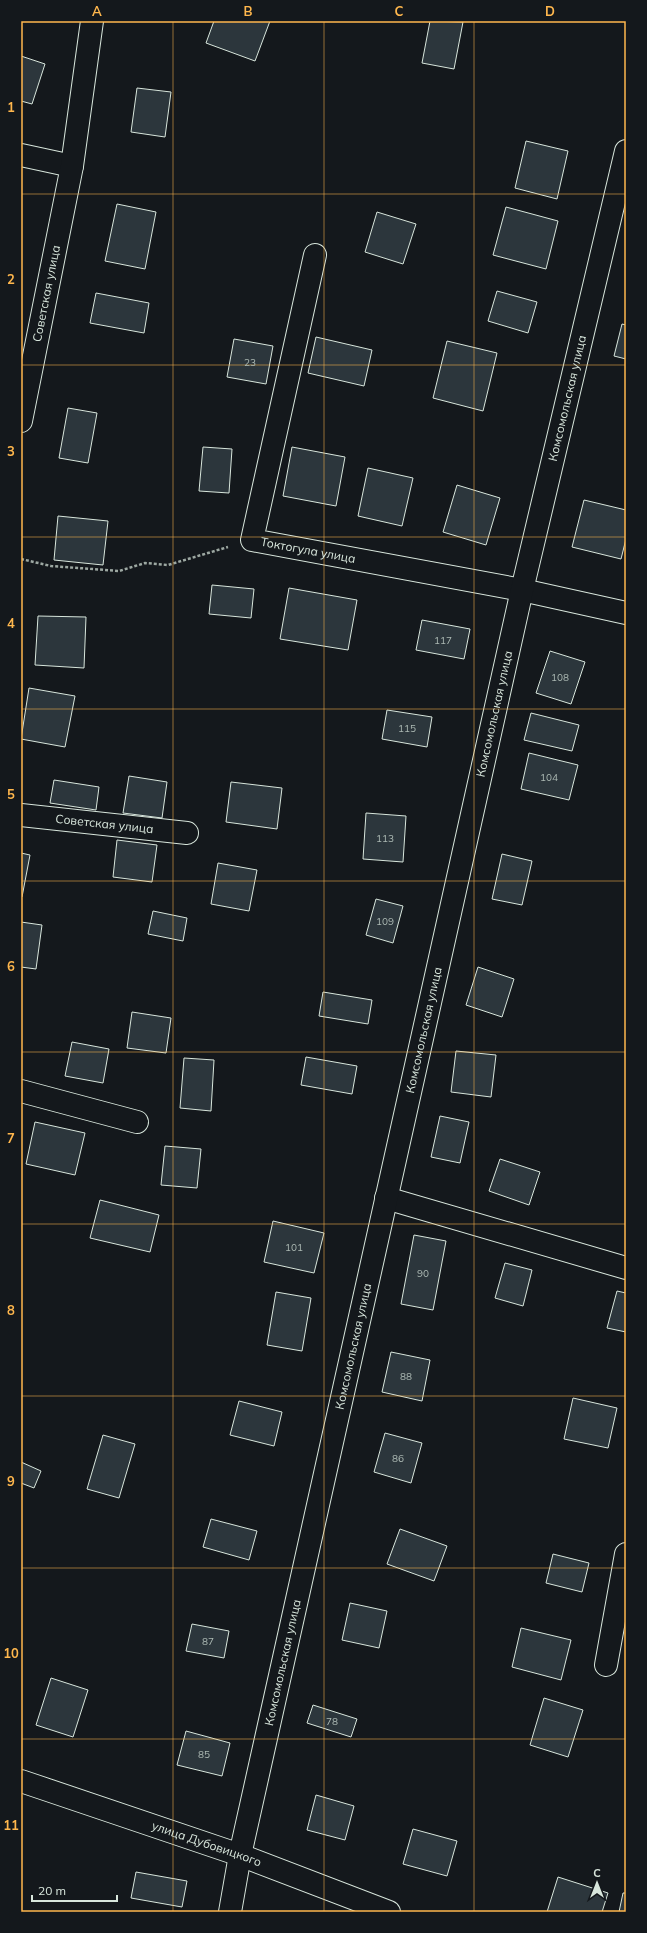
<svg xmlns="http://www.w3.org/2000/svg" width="647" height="1933" font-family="Mulish,sans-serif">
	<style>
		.building { fill: #2c363c; stroke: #d8e6dc }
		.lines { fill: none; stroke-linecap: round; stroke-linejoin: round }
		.minor-casing { stroke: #d8e6dc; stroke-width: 24 }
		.major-casing { stroke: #d8e6dc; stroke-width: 24 }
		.path { stroke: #9da8a2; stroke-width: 2.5; stroke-dasharray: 3 2; stroke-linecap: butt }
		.minor { stroke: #14181c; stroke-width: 22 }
		.major { stroke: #14181c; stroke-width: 22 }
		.grid { fill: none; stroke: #ffb74d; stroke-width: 1; stroke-opacity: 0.55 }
		.labels { text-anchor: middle; stroke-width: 3; stroke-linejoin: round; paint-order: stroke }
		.number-label { font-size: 10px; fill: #adbab4 }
		.street-label { font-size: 12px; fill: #d8e6dc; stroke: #14181c }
		.neatline { fill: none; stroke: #ffb74d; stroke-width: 1.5 }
		.grid-label { font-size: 13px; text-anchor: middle; font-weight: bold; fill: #ffb74d }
	</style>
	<rect width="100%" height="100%" fill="#14181c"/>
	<path class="building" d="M214,21H270L255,61L206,43Z
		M430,21L463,22L454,69L422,63Z
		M21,56L45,64L32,104L21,101Z
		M137,88L171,92L165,137L131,132Z
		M526,141L568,151L557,199L515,188Z
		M117,204L156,212L145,269L105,261Z
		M506,207L558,221L546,269L493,255Z
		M377,212L416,224L403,264L365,252Z
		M497,291L537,302L528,333L488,321Z
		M96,293L149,303L144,333L90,323Z
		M622,324L626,325V359L614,356Z
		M316,337L372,350L364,386L308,373Z
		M234,339L273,346L266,384L227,377Z
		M447,341L497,353L483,411L433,398Z
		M68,408L97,413L88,463L59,458Z
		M203,447L232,449L229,493L199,491Z
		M292,447L345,457L336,506L283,496Z
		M368,468L413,478L402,526L358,516Z
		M457,485L500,498L486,545L443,532Z
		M584,500L626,510V539L621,559L572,547Z
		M58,516L108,521L103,565L54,560Z
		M212,585L254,589L251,618L209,614Z
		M289,588L357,600L348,650L280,639Z
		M38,616L86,617L84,668L35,665Z
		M422,620L470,629L464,659L416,650Z
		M550,651L585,662L571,704L536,693Z
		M29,688L75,696L65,747L21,739Z
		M387,710L432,717L427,747L382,739Z
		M531,713L579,725L572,751L524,740Z
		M529,753L578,765L569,800L521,789Z
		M129,776L167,782L162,818L123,813Z
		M54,780L99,787L96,810L50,803Z
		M231,782L282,788L277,829L226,822Z
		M366,813L406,816L403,862L363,859Z
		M117,840L157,845L152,882L113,877Z
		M21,853L30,855L22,897H21Z
		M502,854L532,861L522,905L492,899Z
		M218,863L257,870L249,911L211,904Z
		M376,899L403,906L393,943L366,935Z
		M153,911L187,918L183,941L148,934Z
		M21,922L42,925L36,969L21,967Z
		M478,967L514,979L502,1017L466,1005Z
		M323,992L372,1000L368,1024L319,1016Z
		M132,1012L171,1018L166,1053L127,1048Z
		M72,1042L109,1049L103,1083L65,1076Z
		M456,1051L496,1055L491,1097L451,1092Z
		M306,1057L357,1066L352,1094L301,1085Z
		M184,1058L214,1060L211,1111L180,1108Z
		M440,1116L469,1122L460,1163L431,1157Z
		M35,1122L85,1133L75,1175L26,1164Z
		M165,1146L201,1149L197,1188L161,1185Z
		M500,1159L540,1172L529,1205L489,1191Z
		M100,1200L159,1215L150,1252L90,1238Z
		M273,1221L324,1233L314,1273L264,1262Z
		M414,1235L446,1241L433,1310L401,1304Z
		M505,1263L532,1270L523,1306L495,1298Z
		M617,1291L626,1293V1332L607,1328Z
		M276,1292L311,1298L302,1351L267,1345Z
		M391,1352L430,1360L422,1401L382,1392Z
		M573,1398L617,1408L608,1448L564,1439Z
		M239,1401L282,1412L274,1446L230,1435Z
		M385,1433L422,1443L411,1483L374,1472Z
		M103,1435L135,1444L119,1498L87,1489Z
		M21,1462L41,1471L34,1488L21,1483Z
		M211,1519L257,1531L249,1560L203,1547Z
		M400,1529L447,1546L434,1581L387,1564Z
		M553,1554L589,1563L582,1592L546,1583Z
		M350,1603L387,1611L379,1648L342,1640Z
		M192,1624L229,1631L224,1658L186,1651Z
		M521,1628L571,1640L561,1680L512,1667Z
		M51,1678L88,1690L73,1737L36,1725Z
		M544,1698L583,1710L568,1757L530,1745Z
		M313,1705L357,1719L351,1737L307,1723Z
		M186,1731L230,1743L222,1776L177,1765Z
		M316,1795L354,1806L345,1840L307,1830Z
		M413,1829L457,1841L447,1876L403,1864Z
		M136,1872L187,1881L182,1907L131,1898Z
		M558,1877L608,1893L602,1912H547Z
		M623,1893H626V1912H619Z"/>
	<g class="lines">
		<g class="minor-casing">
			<g id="minor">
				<path d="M21,155L72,166"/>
				<path id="s1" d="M315,255L252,540L522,590L626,613"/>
				<path id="s2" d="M21,815L187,833"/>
				<path d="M21,1091L137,1122"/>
				<path d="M386,1198L626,1268"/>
				<path d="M606,1665L626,1554"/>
				<path id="s3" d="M21,1781L240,1855L389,1912"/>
				<path id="s4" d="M230,1912L240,1855L522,590L626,151"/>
			</g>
		</g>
		<g class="major-casing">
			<g id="major">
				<path id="s5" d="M21,421L72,166L92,21"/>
			</g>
		</g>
		<path class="path" d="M21,559L51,566L119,571L145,563L168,565L228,547"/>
		<use href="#minor" class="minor"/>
		<use href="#major" class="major"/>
	</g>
	<path class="grid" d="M173,21V1912M324,21V1912M474,21V1912M21,194H626M21,365H626M21,537H626M21,709H626M21,881H626M21,1052H626M21,1224H626M21,1396H626M21,1568H626M21,1739H626"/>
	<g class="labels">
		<g class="number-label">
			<text x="250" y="366">23</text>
			<text x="443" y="644">117</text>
			<text x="560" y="681">108</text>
			<text x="407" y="732">115</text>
			<text x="549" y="781">104</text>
			<text x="385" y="842">113</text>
			<text x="385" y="925">109</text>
			<text x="294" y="1251">101</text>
			<text x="423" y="1277">90</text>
			<text x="406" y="1380">88</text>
			<text x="398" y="1462">86</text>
			<text x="208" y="1645">87</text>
			<text x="332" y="1725">78</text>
			<text x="204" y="1758">85</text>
		</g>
		<g class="street-label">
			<text dy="4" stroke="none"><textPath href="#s5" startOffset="130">Советская улица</textPath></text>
			<text dy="4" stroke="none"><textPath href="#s4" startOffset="1551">Комсомольская улица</textPath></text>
			<text dy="4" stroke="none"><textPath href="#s1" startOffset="349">Токтогула улица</textPath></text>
			<text dy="4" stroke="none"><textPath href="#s4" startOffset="1227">Комсомольская улица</textPath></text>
			<text dy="4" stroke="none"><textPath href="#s2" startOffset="84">Советская улица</textPath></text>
			<text dy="4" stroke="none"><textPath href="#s4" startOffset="903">Комсомольская улица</textPath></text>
			<text dy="4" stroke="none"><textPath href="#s4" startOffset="579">Комсомольская улица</textPath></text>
			<text dy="4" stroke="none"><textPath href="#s4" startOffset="255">Комсомольская улица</textPath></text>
			<text dy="4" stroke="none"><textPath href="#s3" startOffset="196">улица Дубовицкого</textPath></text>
		</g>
	</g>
	<rect width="647" height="1933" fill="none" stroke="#14181c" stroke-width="44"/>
	<g transform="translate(597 1883)" stroke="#14181c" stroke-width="3" paint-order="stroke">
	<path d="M0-3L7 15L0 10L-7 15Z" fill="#d8e6dc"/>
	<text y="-6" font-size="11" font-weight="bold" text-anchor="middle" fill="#d8e6dc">С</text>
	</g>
	<path d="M32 1895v6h85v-6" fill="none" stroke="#d8e6dc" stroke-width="2"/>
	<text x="38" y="1895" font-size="12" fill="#d8e6dc" stroke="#14181c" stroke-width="3" paint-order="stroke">20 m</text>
	<rect x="22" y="22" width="603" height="1889" class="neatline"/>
	<g class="grid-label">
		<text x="97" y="16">A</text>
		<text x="248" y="16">B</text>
		<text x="399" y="16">C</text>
		<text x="550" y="16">D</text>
		<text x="11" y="112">1</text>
		<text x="11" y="284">2</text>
		<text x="11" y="456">3</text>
		<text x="11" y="628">4</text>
		<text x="11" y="799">5</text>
		<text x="11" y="971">6</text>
		<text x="11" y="1143">7</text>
		<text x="11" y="1315">8</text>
		<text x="11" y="1486">9</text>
		<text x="11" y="1658">10</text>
		<text x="11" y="1830">11</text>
	</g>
</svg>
